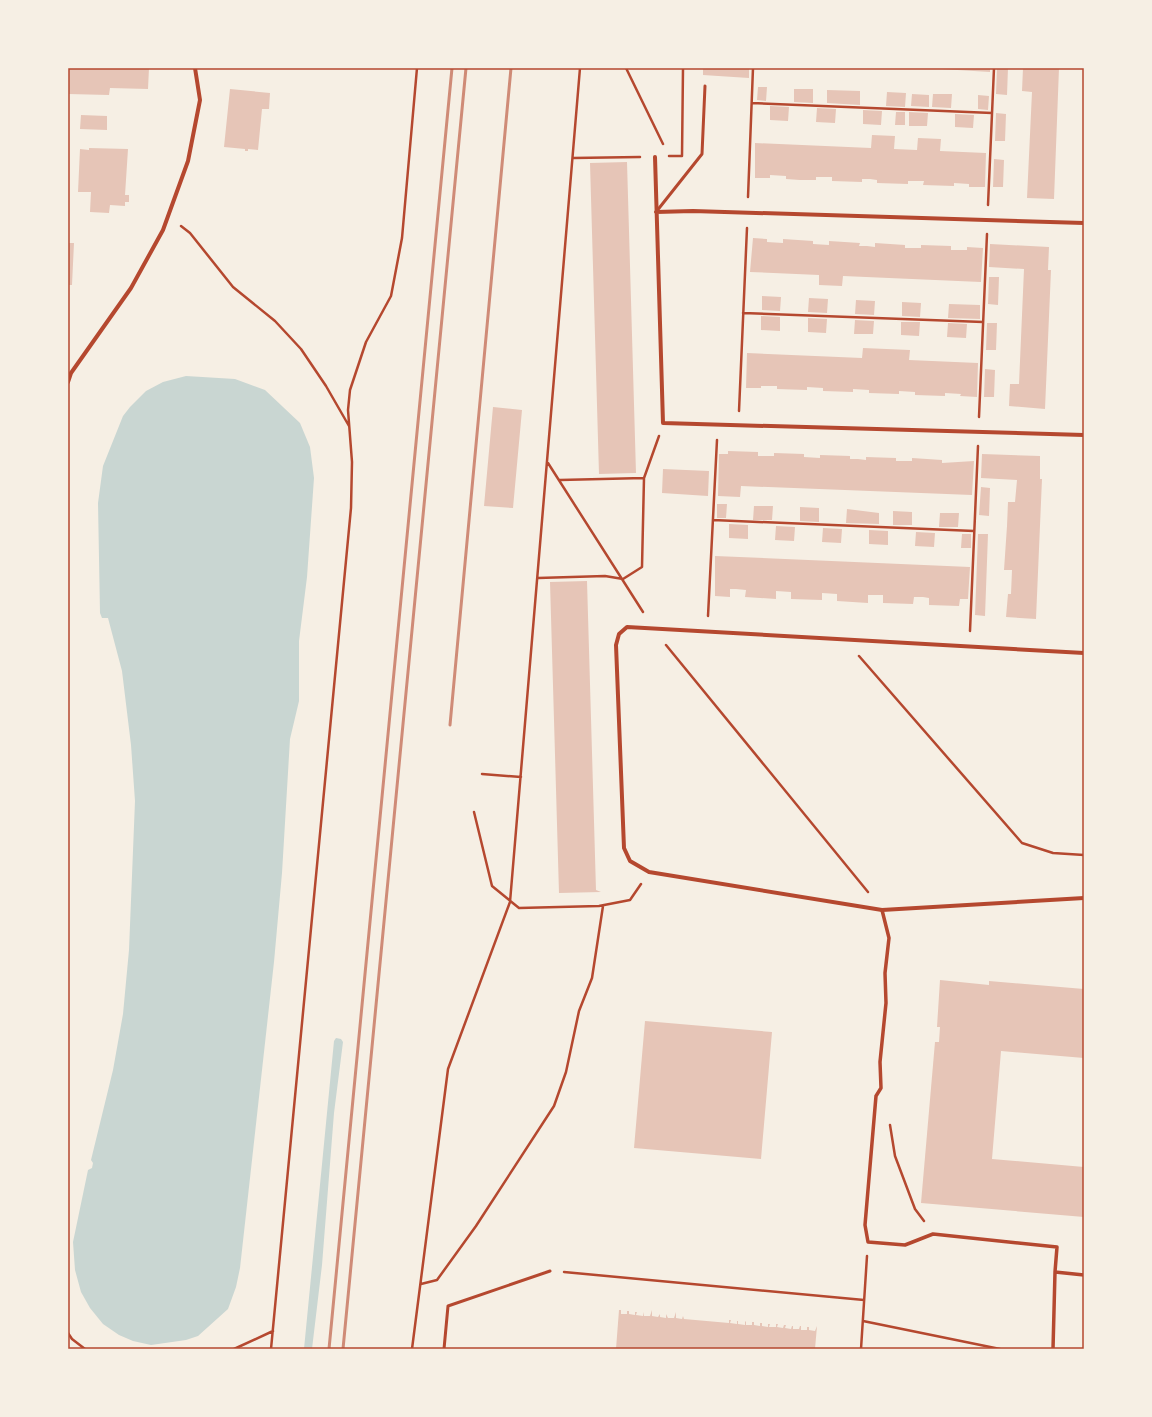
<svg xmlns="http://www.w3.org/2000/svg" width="1152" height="1417" font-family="'Exo 2',sans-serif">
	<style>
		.water { fill: #c9d6d2 }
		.building { fill: #e6c5b7 }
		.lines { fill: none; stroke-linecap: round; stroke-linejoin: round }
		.path { stroke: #b5482f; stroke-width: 2.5 }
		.service { stroke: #b5482f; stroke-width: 3 }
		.pedestrian { stroke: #b5482f; stroke-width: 3.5 }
		.minor { stroke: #b5482f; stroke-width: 4 }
		.rail { stroke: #cf8b77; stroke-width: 3 }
		.neatline { fill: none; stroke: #b5482f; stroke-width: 1.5 }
	</style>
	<rect width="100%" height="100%" fill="#f6efe4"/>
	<path class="water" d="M186,376L235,379L265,390L300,423L310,447L314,478L307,577L299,641V701L290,739L282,873L274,962L240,1268L236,1287L228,1309L198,1336L186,1340L151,1345L133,1341L119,1335L103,1324L90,1308L81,1292L75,1270L73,1242L88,1170L92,1168L93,1163L91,1160L113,1070L123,1014L129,950L135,801L131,745L122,671L108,618H102L100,613L98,503L103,466L123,416L130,407L146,391L163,382Z
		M336,1038L341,1039L343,1042L334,1113L322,1265L312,1349H304L334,1041Z"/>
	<path class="building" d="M68,68H149L148,89L110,88L109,95L68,94Z
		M703,68H749V78L703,75Z
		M925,68H990V72Z
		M997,68H1008L1007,95L996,94Z
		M1023,68H1059L1054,199L1027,198L1032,92L1022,91Z
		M758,87H767L766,101L757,100Z
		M230,89L270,93L269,109H262L258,150L248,149V151H245V149L224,147Z
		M794,89H813V103L794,102Z
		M827,90L860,91V105L827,103Z
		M887,92L906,93L905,107L886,106Z
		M912,94L929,95V107L911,106Z
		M933,94H952L951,108L932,107Z
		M978,95L989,96L988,110L978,109Z
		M770,106L789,107L788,121L770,120Z
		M817,108L836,109L835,123L816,122Z
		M863,110L882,111L881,125L863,124Z
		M896,112H905V125H895Z
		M909,112L928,113L927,126H909Z
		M996,113L1006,114L1005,141H995Z
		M955,114L974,115L973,128L955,127Z
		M81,115L107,116V130L80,129Z
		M872,135L895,136L894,149L917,150L918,138L941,139L940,151L986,153L985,187H969V184L954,183V186L923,185L924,181H908V184L877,183V180L870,179H862V182L832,181V177H816V180H800L786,179V176L770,175V178H755V143L871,148Z
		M89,148L128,149L125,195H129V202H125V206L110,205L109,213L90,212L91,192H78L80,149L89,150Z
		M994,159L1004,160L1003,187H993Z
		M627,162L636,473L599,474L590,163Z
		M753,238L767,239V242L783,243V239L813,241V244L829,245V241L860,243L859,246H867L875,247V243L905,245V248H921V245L951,246V250H967V247L983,248L981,282L843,276L842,286L819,285V275L750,272Z
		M68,243H74L72,285H68Z
		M990,244L1049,247L1048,270H1051L1045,409L1009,406L1010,384H1019L1024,269L989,267Z
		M989,277H999L998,305L988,304Z
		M762,296L781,297L780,311L762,310Z
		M809,298L828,299L827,313L808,312Z
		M856,300L875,301L874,315L855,314Z
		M902,302L921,303L920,317L902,316Z
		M949,304L980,305V319L948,318Z
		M761,316L780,317V331L761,330Z
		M808,318L827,319L826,333L808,332Z
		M855,320L874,321L873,334H854Z
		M901,322H920L919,336L901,335Z
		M948,323L967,324L966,338L947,337Z
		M987,323H997L996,350H986Z
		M863,348L910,350L909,360L978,363L977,397L960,396L961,394L945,393V396L915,395V392L899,391V394L869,393V390L853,389V392L823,391V388L807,387V390L777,389V386H761V388H746L747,353L862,358Z
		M985,369L995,370L994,397H984Z
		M493,407L522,410L513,508L484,506Z
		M728,451L758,452V456H774V453L804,454V457L820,458V455L850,456V459H858L866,460V457L896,458V461H912V458L942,460V463L974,461L972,495L741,486L740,497L718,496L719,454H728Z
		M982,454L1040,456V479H1042L1036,619L1006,617L1008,594H1011L1012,570H1004L1007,526L1008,502H1015L1017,480L981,478Z
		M663,469L709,471L708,496L662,493Z
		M981,487L990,488L989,516L979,515Z
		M717,504H727L726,518H717Z
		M754,506H773L772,520H753Z
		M800,507L819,508V522L800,521Z
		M847,509L879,513V524L846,523Z
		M893,511L912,512V525H893Z
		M940,513H959L958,527H939Z
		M729,524L748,525V539L729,538Z
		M776,526L795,527L794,541L775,540Z
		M823,528L842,529L841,543L822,542Z
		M869,530L888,531V545L869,544Z
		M916,532L935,533L934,547L915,546Z
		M962,534H971V548H961Z
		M978,534H988L985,616L975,615Z
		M715,556L970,567L968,599H960L959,606L929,605V598L923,597H914L913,604L883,603V595H868V603L837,601V594L822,593V600L791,599V592L776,591V599L745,597L746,590L736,589H730V597L715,596Z
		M587,581L596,890L601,892L559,893L550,582Z
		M940,980L989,985V981L1084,989V1058L1001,1051L992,1159L1084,1167V1217L921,1203L935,1042H939L940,1027H937Z
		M645,1021L772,1032L761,1159L634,1148Z
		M619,1310H621V1314H627V1311H629V1314L635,1315V1312H637L636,1315L643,1316V1312L644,1316H650L652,1310V1316L658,1317L660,1314V1317L666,1318V1314L668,1318H674L676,1312V1318L682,1319L683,1316L684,1319L729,1323V1320H731L730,1323L737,1324V1321H738V1324L745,1325V1321L746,1322V1325H752V1322H754V1325L760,1326V1323H762V1326L768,1327V1324H770L769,1327H776V1324H778L777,1327L783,1328L784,1325H786L785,1328L791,1329L792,1326H793V1329H799L800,1326H801V1330H807V1327H809V1330L815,1331L817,1326L815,1349H616Z"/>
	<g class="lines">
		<path class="path" d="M626,68L663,144
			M752,103L992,113
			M669,156H682L683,68
			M573,158L640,157
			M748,197L753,68
			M988,205L994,68
			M181,226L190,233L233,287L275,321L301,349L326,386L349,426
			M743,313L983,322
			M739,411L747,228
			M979,417L987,234
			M548,463L643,612
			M560,480L644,478
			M713,520L974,531
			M538,578L605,576L623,579L642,567L644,478L659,436
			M708,616L717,440
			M970,631L978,446
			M666,645L868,892
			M859,656L1022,843L1053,853L1084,855
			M482,774L521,777
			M474,812L492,886L519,908L599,906L630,900L641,884
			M890,1125L895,1156L915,1209L924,1221
			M564,1272L864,1300
			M421,1284L437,1280L476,1226L554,1106L566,1072L579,1011L592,978L603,906
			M863,1321L1000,1349
			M68,1333L72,1339L85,1349
			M234,1349L273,1331
			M271,1349L351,508L352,462L348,410L350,390L366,342L391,296L402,238L417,68
			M412,1349L448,1069L510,902L580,68
			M861,1349L867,1256"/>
		<path class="service" d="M656,212L702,154L705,86
			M444,1349L448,1306L550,1271"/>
		<path class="pedestrian" d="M882,910L889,938L885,973L886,1003L880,1062L881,1088L876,1096L865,1225L868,1242L905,1245L933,1234L1057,1247L1055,1272L1084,1275
			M1053,1349L1055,1272"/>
		<path class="minor" d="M655,157L663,423L1084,435
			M656,212L693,211L1084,223
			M68,382L71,373L131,288L163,230L188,161L200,100L195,68
			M1084,653L627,627L619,634L616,645L624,848L630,861L649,872L882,910L1084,898"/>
		<path class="rail" d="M450,725L511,68
			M329,1349L452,68
			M343,1349L466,68"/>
	</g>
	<rect width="1152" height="1417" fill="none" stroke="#f6efe4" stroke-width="138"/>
	<rect x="69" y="69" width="1014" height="1279" class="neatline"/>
</svg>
